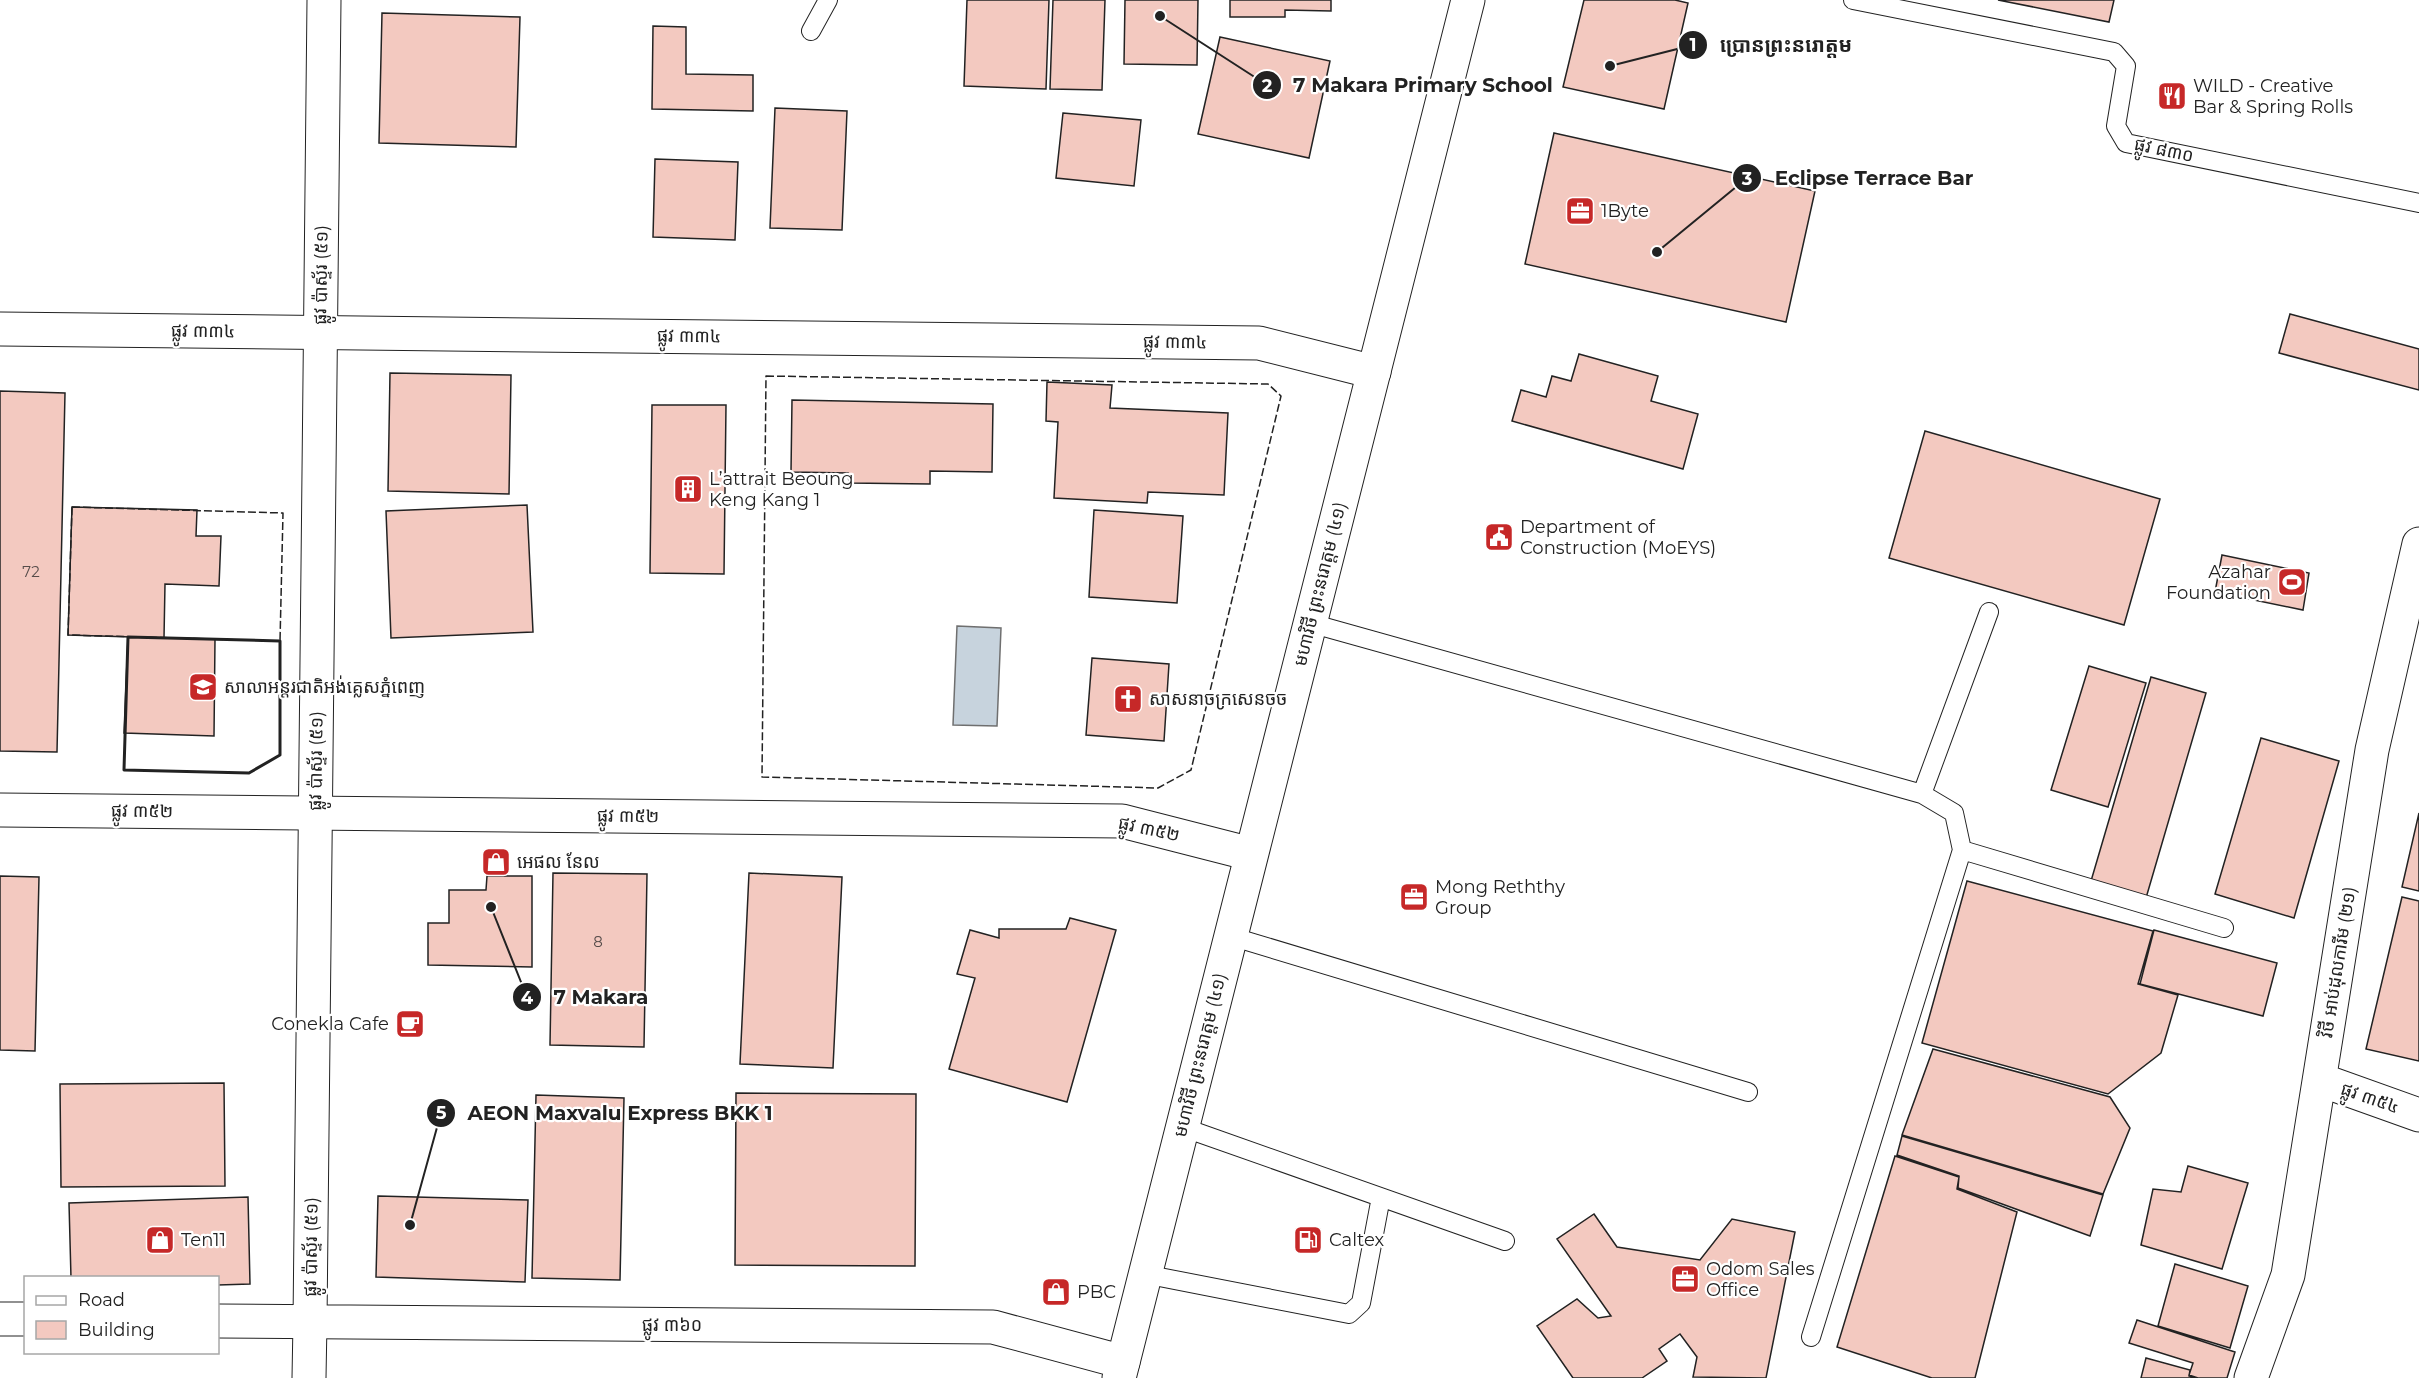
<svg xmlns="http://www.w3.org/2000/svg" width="2419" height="1378" font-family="Montserrat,'Noto Sans Khmer',sans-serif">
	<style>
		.water { fill: #c7d3dd; stroke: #6f6f6f; stroke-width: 1.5 }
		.building { fill: #f3c9c0; stroke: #222; stroke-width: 1.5 }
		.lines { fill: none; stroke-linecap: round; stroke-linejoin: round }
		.lane-casing { stroke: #222; stroke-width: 20 }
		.street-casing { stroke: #222; stroke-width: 35 }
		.secondary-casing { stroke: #222; stroke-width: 35 }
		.primary-casing { stroke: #222; stroke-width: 35 }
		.lane { stroke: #fff; stroke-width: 18 }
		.street { stroke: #fff; stroke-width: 33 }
		.secondary { stroke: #fff; stroke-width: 33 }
		.primary { stroke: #fff; stroke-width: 33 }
		.fence { stroke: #222; stroke-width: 1.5; stroke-dasharray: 8 3; stroke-linecap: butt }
		.wall { stroke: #222; stroke-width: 3 }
		.labels { text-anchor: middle; stroke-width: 4.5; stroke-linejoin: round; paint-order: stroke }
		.number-label { font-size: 15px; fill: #564c4a }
		.poi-label { font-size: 18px; fill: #222; stroke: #fff; text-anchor: start }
		.street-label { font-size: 18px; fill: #222; stroke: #fff }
		.leader { fill: none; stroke: #222; stroke-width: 2 }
		.callout-dot { fill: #222; stroke: #fff; stroke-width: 2 }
		.mark-label { font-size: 18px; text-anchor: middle; font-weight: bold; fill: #fff }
		.callout-label { font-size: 20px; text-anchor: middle; font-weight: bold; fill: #222; stroke: #fff; stroke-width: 4.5; stroke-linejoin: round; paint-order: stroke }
	</style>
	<rect width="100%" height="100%" fill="#fff"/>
	<path class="water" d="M957,626L1001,628L997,726L953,725Z"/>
	<path class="building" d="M967,0H1049L1046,89L964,86Z
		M1053,0H1105L1102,90L1050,89Z
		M1125,0H1198L1197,65L1124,64Z
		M1230,0H1331V11L1285,10V17H1230Z
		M1584,0H1675L1688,3L1664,109L1563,87Z
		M1998,0H2114L2109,22Z
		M382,13L520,17L516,147L379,143Z
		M653,26L686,27V74L753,75V111L652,109Z
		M1220,37L1330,61L1309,158L1198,134Z
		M775,108L847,111L842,230L770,228Z
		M1063,113L1141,120L1134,186L1056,178Z
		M1554,133L1815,191L1786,322L1525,264Z
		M655,159L738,162L735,240L653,237Z
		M2290,314L2419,349V390L2279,353Z
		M1579,354L1658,376L1651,401L1698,414L1683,469L1512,421L1521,390L1546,397L1552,376L1571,381Z
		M390,373L511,375L509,494L388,491Z
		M1047,382L1112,385L1110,408L1228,413L1224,495L1148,492L1147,503L1054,498L1058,422L1046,421Z
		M0,391L65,393L57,752L0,751Z
		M792,400L993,404L992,472L930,471V484L849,483L848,473L791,472Z
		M652,405H726L724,574L650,573Z
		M1925,431L2160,499L2124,625L1889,558Z
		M527,505L533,632L391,638L386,511Z
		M72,507L197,510L196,536H221L219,586L165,584L164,638L68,635Z
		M1094,510L1183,516L1177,603L1089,597Z
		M2222,555L2309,573L2303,610L2215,592Z
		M128,637L215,639L214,736L124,733Z
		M1092,658L1169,664L1164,741L1086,735Z
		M2089,666L2146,683L2108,807L2051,790Z
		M2151,677L2206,693L2146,898L2091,881Z
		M2261,738L2339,761L2294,918L2215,894Z
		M2419,813V891L2402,887Z
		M553,873L647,874L644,1047L550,1045Z
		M749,873L842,877L833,1068L740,1064Z
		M0,876L39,877L35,1051L0,1050Z
		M487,876H532V967L428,965V923H449V890H486Z
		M1967,881L2153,931L2138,984L2178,995L2161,1053L2108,1094L1922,1043Z
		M2402,897L2419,901V1061L2366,1049Z
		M1070,918L1116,930L1067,1102L949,1069L975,978L957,974L970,930L999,938V929H1066Z
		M2154,930L2277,963L2263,1016L2140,984Z
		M1933,1049L2110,1097L2130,1128L2103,1194L1902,1135Z
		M224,1083L225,1186L61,1187L60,1084Z
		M736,1093L916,1094L915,1266L735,1265Z
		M536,1095L624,1098L620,1280L532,1278Z
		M1902,1136L2103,1195L2090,1236L1958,1188L1959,1176L1897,1155Z
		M1895,1156L1959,1177L1957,1189L2017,1212L1975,1378H1932L1837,1347Z
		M2188,1166L2248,1183L2222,1269L2141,1245L2153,1189L2181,1192Z
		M378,1196L528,1200L525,1282L376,1277Z
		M248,1197L250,1284L218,1285V1278H71L69,1203Z
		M1594,1214L1617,1247L1700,1260L1732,1219L1795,1232L1766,1378L1693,1377L1697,1357L1680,1334L1659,1349L1667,1361L1642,1378H1573L1537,1326L1577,1299L1598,1318L1611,1316L1557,1239Z
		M2175,1264L2248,1286L2230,1348L2158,1326Z
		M2137,1320L2235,1352L2227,1378H2198L2189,1375L2193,1363L2129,1343Z
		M2146,1358L2190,1370L2189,1376L2196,1378H2141Z"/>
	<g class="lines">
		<g class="lane-casing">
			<path id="lane" d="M1853,0L2114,52L2126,66L2116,126L2126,143L2419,203
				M811,31L828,0
				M1310,623L1922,794L1954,813L1962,850L1811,1337
				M1922,794L1989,612
				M1962,850L2224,928
				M1230,936L1748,1092
				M1182,1127L1505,1241
				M1144,1274L1349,1314L1361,1303L1381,1197"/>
		</g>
		<g class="street-casing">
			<path id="street" d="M0,329L1259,343L1374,372
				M0,810L1122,821L1251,854
				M2321,1080L2419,1115
				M309,1378L310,1322
				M2251,1378L2288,1275L2372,750L2419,544"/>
		</g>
		<g class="secondary-casing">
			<path id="secondary" d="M0,1319H26
				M218,1321L993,1327L1123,1362
				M310,1322L324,0"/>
		</g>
		<g class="primary-casing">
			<path id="primary" d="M1119,1378L1468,0"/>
		</g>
		<use href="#lane" class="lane"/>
		<use href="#street" class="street"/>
		<use href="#secondary" class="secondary"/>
		<use href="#primary" class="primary"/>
		<path class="fence" d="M766,376L1268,384L1281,396L1191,770L1158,788L762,777Z
			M72,507L283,513L280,641L68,635Z"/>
		<path class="wall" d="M128,637L280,641V755L249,773L124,770Z"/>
	</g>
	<defs>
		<g id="restaurant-square" transform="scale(1.5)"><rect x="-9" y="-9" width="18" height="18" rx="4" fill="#c62828" stroke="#fff"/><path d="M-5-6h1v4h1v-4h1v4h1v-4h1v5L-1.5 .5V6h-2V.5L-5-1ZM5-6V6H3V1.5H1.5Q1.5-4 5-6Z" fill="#fff"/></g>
		<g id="office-square" transform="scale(1.5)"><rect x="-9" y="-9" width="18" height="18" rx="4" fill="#c62828" stroke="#fff"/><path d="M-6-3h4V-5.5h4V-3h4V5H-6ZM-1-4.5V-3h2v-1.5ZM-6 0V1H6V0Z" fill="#fff"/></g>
		<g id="building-square" transform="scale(1.5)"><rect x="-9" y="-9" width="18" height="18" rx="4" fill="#c62828" stroke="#fff"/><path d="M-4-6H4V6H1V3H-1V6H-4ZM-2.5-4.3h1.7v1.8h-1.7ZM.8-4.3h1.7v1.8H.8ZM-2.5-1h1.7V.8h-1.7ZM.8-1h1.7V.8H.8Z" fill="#fff"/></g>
		<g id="civic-square" transform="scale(1.5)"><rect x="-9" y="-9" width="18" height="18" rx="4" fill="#c62828" stroke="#fff"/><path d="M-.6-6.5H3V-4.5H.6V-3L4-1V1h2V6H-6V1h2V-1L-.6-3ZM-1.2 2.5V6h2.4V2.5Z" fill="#fff"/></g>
		<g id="stadium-square" transform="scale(1.5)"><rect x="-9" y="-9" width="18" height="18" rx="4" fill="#c62828" stroke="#fff"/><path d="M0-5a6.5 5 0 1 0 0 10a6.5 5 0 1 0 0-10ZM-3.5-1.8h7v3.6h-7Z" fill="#fff"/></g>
		<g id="school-square" transform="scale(1.5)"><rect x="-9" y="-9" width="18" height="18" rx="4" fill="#c62828" stroke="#fff"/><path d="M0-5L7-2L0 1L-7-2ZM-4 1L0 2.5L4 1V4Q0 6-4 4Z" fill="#fff"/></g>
		<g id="church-square" transform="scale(1.5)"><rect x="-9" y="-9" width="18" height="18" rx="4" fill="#c62828" stroke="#fff"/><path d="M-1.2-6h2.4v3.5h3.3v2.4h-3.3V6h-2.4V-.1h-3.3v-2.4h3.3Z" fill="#fff"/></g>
		<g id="shop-square" transform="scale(1.5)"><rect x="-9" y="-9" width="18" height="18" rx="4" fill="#c62828" stroke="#fff"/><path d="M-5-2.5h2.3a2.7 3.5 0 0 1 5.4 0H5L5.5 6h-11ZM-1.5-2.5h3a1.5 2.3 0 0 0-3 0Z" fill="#fff"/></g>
		<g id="cafe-square" transform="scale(1.5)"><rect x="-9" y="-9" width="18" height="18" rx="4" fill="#c62828" stroke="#fff"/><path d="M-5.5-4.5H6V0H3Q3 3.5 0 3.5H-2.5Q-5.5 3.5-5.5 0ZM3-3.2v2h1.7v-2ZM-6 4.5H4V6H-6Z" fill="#fff"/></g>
		<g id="fuel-square" transform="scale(1.5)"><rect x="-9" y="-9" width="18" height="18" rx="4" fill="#c62828" stroke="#fff"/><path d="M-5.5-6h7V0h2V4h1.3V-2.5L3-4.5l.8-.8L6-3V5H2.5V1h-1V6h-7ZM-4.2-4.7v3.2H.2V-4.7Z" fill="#fff"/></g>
	</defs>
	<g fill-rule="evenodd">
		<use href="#restaurant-square" x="2172" y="96"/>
		<use href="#office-square" x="1580" y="211"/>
		<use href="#building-square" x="688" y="489"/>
		<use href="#civic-square" x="1499" y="537"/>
		<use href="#stadium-square" x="2292" y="582"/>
		<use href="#school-square" x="203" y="687"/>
		<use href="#church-square" x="1128" y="699"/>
		<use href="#shop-square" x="496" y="862"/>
		<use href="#office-square" x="1414" y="897"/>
		<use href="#cafe-square" x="410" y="1024"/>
		<use href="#shop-square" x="160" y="1240"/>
		<use href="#fuel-square" x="1308" y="1240"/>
		<use href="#office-square" x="1685" y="1279"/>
		<use href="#shop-square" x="1056" y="1292"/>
	</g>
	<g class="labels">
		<g class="number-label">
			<text x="31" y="577">72</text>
			<text x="598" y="947">8</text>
		</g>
		<g class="poi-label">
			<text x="2193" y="92">WILD - Creative<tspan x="2193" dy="21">Bar &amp; Spring Rolls</tspan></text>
			<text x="1601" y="217">1Byte</text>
			<text x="709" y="485">L’attrait Beoung<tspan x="709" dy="21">Keng Kang 1</tspan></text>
			<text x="1520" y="533">Department of<tspan x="1520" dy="21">Construction (MoEYS)</tspan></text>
			<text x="2271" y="578" text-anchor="end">Azahar<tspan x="2271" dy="21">Foundation</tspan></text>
			<text x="224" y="693">សាលាអន្តរជាតិអង់គ្លេសភ្នំពេញ</text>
			<text x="1149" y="705">សាសនាចក្រសេនចច</text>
			<text x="517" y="868">អេផល នែល</text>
			<text x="1435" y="893">Mong Reththy<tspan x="1435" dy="21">Group</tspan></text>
			<text x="389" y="1030" text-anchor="end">Conekla Cafe</text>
			<text x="181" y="1246">Ten11</text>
			<text x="1329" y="1246">Caltex</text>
			<text x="1706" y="1275">Odom Sales<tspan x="1706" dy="21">Office</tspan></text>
			<text x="1077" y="1298">PBC</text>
		</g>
		<g class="street-label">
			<text transform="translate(2164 150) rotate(12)" y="6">ផ្លូវ ៨៣០</text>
			<text transform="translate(321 275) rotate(-89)" y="6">ផ្លូវ ប៉ាស្ទ័រ (៥១)</text>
			<text transform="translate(203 331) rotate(1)" y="6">ផ្លូវ ៣៣៤</text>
			<text transform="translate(689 336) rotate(1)" y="6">ផ្លូវ ៣៣៤</text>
			<text transform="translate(1175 342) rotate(1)" y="6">ផ្លូវ ៣៣៤</text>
			<text transform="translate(1320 584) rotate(-76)" y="6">មហាវិថី ព្រះនរោត្តម (៤១)</text>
			<text transform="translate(316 761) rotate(-89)" y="6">ផ្លូវ ប៉ាស្ទ័រ (៥១)</text>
			<text transform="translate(142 811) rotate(1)" y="6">ផ្លូវ ៣៥២</text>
			<text transform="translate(628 816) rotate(1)" y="6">ផ្លូវ ៣៥២</text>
			<text transform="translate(1149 829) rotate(12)" y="6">ផ្លូវ ៣៥២</text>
			<text transform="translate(2338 962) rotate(-81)" y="6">វិថី អាប់ដុលការីម (២១)</text>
			<text transform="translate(1200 1055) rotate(-76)" y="6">មហាវិថី ព្រះនរោត្តម (៤១)</text>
			<text transform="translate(2370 1098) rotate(19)" y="6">ផ្លូវ ៣៥៤</text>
			<text transform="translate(311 1247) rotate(-89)" y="6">ផ្លូវ ប៉ាស្ទ័រ (៥១)</text>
			<text x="672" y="1331">ផ្លូវ ៣៦០</text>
		</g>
	</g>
	<path class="leader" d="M1610 66L1693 45M1160 16L1267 85M1657 252L1747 178M491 907L527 997M410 1225L441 1113"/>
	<g class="callout-dot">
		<circle cx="1610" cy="66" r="6"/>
		<circle cx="1160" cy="16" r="6"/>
		<circle cx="1657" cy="252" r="6"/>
		<circle cx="491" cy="907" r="6"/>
		<circle cx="410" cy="1225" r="6"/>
		<circle cx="1693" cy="45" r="15"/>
		<circle cx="1267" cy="85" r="15"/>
		<circle cx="1747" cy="178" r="15"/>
		<circle cx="527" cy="997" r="15"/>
		<circle cx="441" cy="1113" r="15"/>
	</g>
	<g class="mark-label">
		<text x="1693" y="51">1</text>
		<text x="1267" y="92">2</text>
		<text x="1747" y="185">3</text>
		<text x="527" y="1004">4</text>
		<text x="441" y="1119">5</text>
	</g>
	<g class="callout-label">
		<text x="1786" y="52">ប្រោនព្រះនរោត្តម</text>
		<text x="1423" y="92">7 Makara Primary School</text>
		<text x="1874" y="185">Eclipse Terrace Bar</text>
		<text x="601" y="1004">7 Makara</text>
		<text x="620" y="1120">AEON Maxvalu Express BKK 1</text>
	</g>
	<rect x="24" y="1276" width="195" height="78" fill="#ffffff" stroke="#a7a7a7" stroke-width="1.5"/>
	<rect x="36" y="1296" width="30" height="9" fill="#ffffff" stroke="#a7a7a7" stroke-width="1.5"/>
	<text x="78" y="1306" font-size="18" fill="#222222">Road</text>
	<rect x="36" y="1321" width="30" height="18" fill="#f3c9c0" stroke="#a7a7a7" stroke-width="1.5"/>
	<text x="78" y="1336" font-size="18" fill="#222222">Building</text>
</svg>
